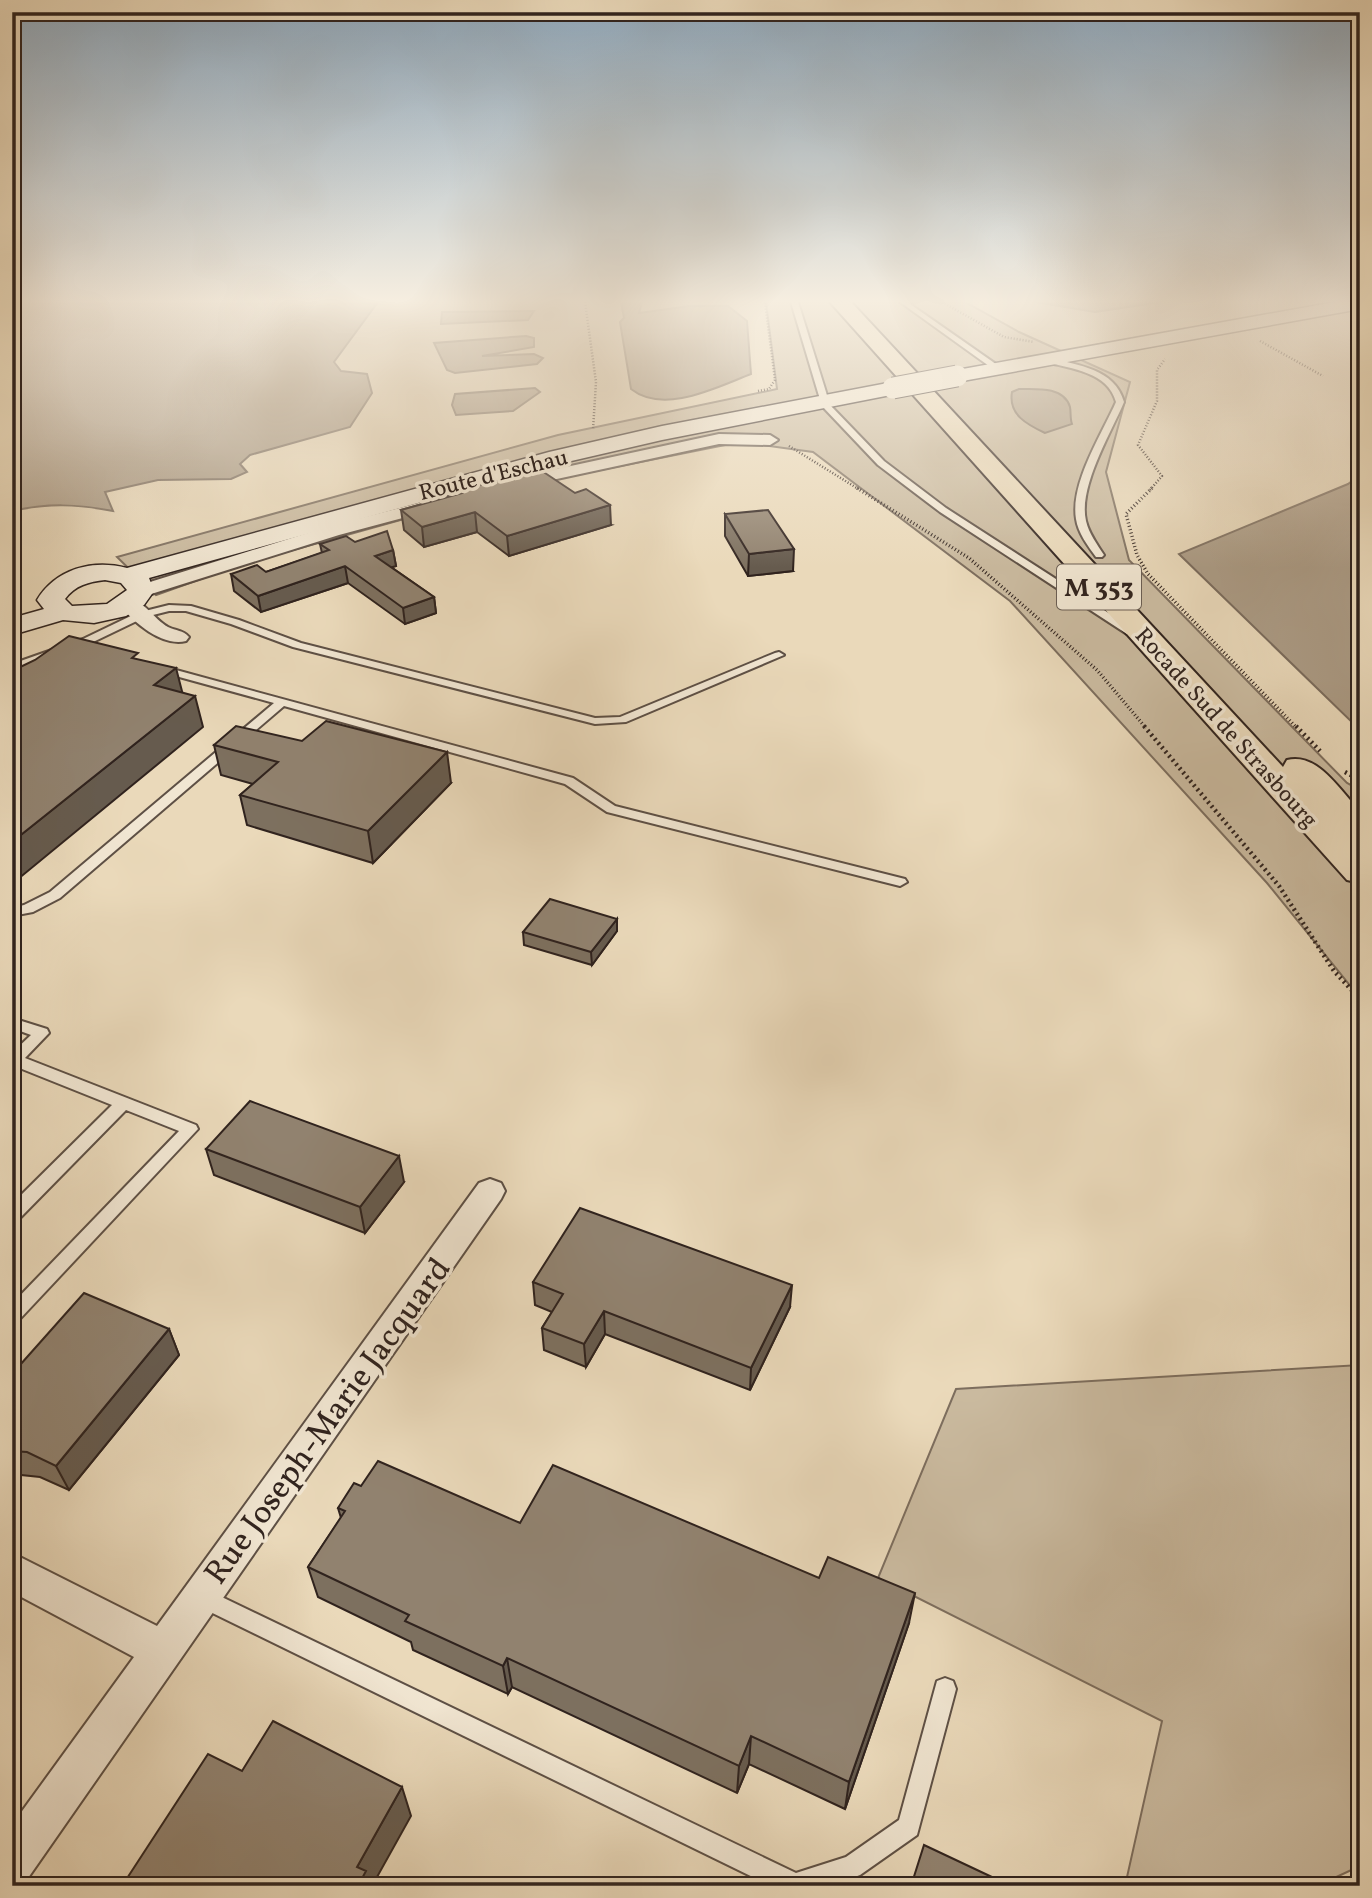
<svg xmlns="http://www.w3.org/2000/svg" width="1372" height="1898" font-family="Vollkorn,serif">
	<style>
		.green { fill: #caba9f; stroke: #7d6e5e; stroke-width: 2 }
		.water { fill: #ab9b85; stroke: #7a6b5c; stroke-width: 2 }
		.lines { fill: none; stroke-linecap: round; stroke-linejoin: round }
		.lane-casing { stroke: #5e5045; stroke-width: 4 }
		.street-casing { stroke: #5e5045; stroke-width: 4 }
		.secondary-casing { stroke: #30231e; stroke-width: 3 }
		.highway-casing { stroke: #30231e; stroke-width: 4 }
		.path-far2 { stroke: #30231e; stroke-width: 2.5; stroke-dasharray: 1 2; stroke-linecap: butt }
		.path-far1 { stroke: #30231e; stroke-width: 3.5; stroke-dasharray: 1 2.5; stroke-linecap: butt }
		.path { stroke: #30231e; stroke-width: 4.5; stroke-dasharray: 2 3.5; stroke-linecap: butt }
		.lane { fill: #f1e6d2; fill-rule: evenodd }
		.street { fill: #f1e6d2; fill-rule: evenodd }
		.secondary { fill: #f1e6d2; fill-rule: evenodd }
		.highway { fill: #ead9ba; fill-rule: evenodd }
		.secondary-bridge-casing { stroke: #30231e; stroke-width: 23; stroke-linecap: butt }
		.secondary-bridge { stroke: #f1e6d2; stroke-width: 21 }
		.wall { fill: #7d705f; stroke: #30231e; stroke-width: 2 }
		.shaded-wall { fill: #665b4e; stroke: #30231e; stroke-width: 2 }
		.building { fill: #91826f; stroke: #30231e; stroke-width: 2 }
		.labels { text-anchor: middle; stroke-width: 7; stroke-linejoin: round; paint-order: stroke }
		.far-street-label { font-size: 23px; fill: #30231e; stroke: #f1e6d2 }
		.shield { fill: #f1e6d2; stroke: #6a5e54; stroke-width: 2 }
		.shield-label { font-size: 26px; font-weight: bold; fill: #30231e }
		.near-street-label { font-size: 33px; fill: #30231e; stroke: #f1e6d2 }
	</style>
	<rect width="100%" height="100%" fill="#ead9ba"/>
	<filter id="stains"><feTurbulence type="fractalNoise" baseFrequency=".00286" numOctaves="4"/><feColorMatrix values="0 0 0 0 .2 0 0 0 0 .09 0 0 0 0 .02 0 0 0 .5 -.17"/></filter>
	<radialGradient id="worn" r=".72"><stop offset=".6" stop-color="#630" stop-opacity="0"/><stop offset="1" stop-color="#630" stop-opacity=".3"/></radialGradient>
	<path class="green" d="M766,302H965L1019,332L1130,382L1106,472L1129,560L1347,783L1360,790V998L1267,883L1010,601L813,452L740,442L526,485L243,564L156,595L117,557L558,435L777,389Z
		M1360,1365V1866L1317,1886H1125L1162,1721L878,1578L956,1389Z"/>
	<path class="water" d="M12,302H378L334,362L341,371L367,374L372,393L350,427L250,455L240,464L247,472L231,479L158,480L105,492L113,511C77,504 48,503 12,511Z
		M621,302H642L639,313L690,306H728L747,321L751,374C717,387 664,415 631,389L620,322L624,318Z
		M1036,302H1161L1095,312Z
		M534,311L528,320L441,324L442,312Z
		M526,336L534,338V347L482,356L534,354L543,358L537,364L455,373L447,370L434,343Z
		M535,388L540,392L513,411L456,415L452,405L455,394Z
		M1019,389C1035,389 1064,386 1070,407C1071,412 1070,419 1072,424L1045,433C1028,425 1008,415 1012,392Z
		M1360,475V730L1179,554L1348,484Z"/>
	<g class="lines">
		<g class="lane-casing">
			<path id="lane" d="M791,302H798L830,405L884,461L946,508L1135,630V634H1127L940,512L878,465L822,406Z
				M900,302H907L1003,369L996,371Z
				M1049,358C1078,365 1115,369 1124,402C1111,433 1078,487 1086,521C1089,534 1097,544 1104,555L1102,557H1096C1088,546 1078,533 1076,519C1070,483 1102,434 1116,402C1108,372 1072,369 1046,362V358Z
				M169,605L191,606L239,620L301,643L595,718L620,717L775,653L779,652L784,655L626,722L595,724L293,647L231,624L186,611H169L145,617L91,643L12,671V664L83,639L137,613Z
				M176,670L573,778L615,806L905,879L907,882L900,886L607,812L565,784L284,706L60,898L33,912L12,916V908L24,905L50,892L274,703L172,675V671Z
				M12,1018L47,1029L49,1033L25,1058L196,1125L198,1129L18,1321L12,1323V1304L179,1131L126,1110L18,1220L12,1222V1204L112,1105L12,1065V1053L31,1035L12,1028Z
				M201,1587L796,1873L846,1857L899,1820L937,1681L945,1678L953,1681L956,1689L917,1835L860,1875C830,1888 803,1886 771,1886L194,1604L191,1597L194,1590Z"/>
		</g>
		<g class="street-casing">
			<path id="street" d="M719,434L770,435L778,440L770,445L719,444L515,488L506,483L515,478Z
				M434,499L440,500L443,504L440,508L339,535L148,595H134L131,591L134,587L327,527Z
				M129,598C145,602 154,619 168,627C176,631 183,630 189,637L186,641C162,647 133,622 119,604Z
				M490,1179L501,1183L505,1191L501,1199L28,1878L12,1884V1825L134,1657L12,1592V1553L157,1626L479,1183Z"/>
		</g>
		<g class="secondary-casing">
			<path id="secondary" d="M1335,302H1360V309L957,382L946,376L957,370Z
				M893,382L904,388L901,393L662,440L554,465L149,578L154,591L144,605L126,616L94,623L63,620L12,635V618L44,609L37,600C56,569 92,559 127,568L549,452L662,426ZM105,580L121,583L127,590L107,604L72,606L65,599C75,585 89,582 105,580Z"/>
		</g>
		<g class="highway-casing">
			<path id="highway" d="M830,302H851L1283,767L1287,760C1318,752 1340,791 1360,811V842L1351,840L1360,850V883L1347,880Z"/>
		</g>
		<path class="path-far2" d="M585,302L596,382L593,430
			M942,302L1004,337L1034,342
			M1260,341L1323,376
			M758,391L769,389L775,380L765,302
			M789,446L860,490
			M1150,490L1162,476L1138,445L1157,401V370L1165,359"/>
		<path class="path-far1" d="M857,488L969,558L1097,670L1146,728
			M1152,488L1126,514L1137,555L1148,574L1297,728"/>
		<path class="path" d="M1144,726L1279,886L1334,971L1360,999
			M1296,726L1320,751
			M1345,772L1360,780"/>
		<use href="#lane" class="lane"/>
		<use href="#street" class="street"/>
		<use href="#secondary" class="secondary"/>
		<use href="#highway" class="highway"/>
		<g class="secondary-bridge-casing">
			<path id="secondary-bridge" d="M893,388L957,376"/>
		</g>
		<use href="#secondary-bridge" class="secondary-bridge"/>
	</g>
	<path class="wall" d="M458,490L611,525L509,556L477,532L424,547L404,530L401,510L458,494Z
		M725,514L793,571L748,576L725,536Z
		M355,542L393,550L396,566L391,567L434,597L436,613L405,624L348,583L261,612L234,591L231,574L266,572L322,553L320,544Z
		M214,745L451,783L373,863L247,825L240,795L253,784L221,775Z
		M617,919V931L592,965L524,945L523,932Z
		M206,1149L404,1182L365,1233L214,1175Z
		M533,1282L790,1307L750,1390L605,1334L586,1367L544,1350L542,1328L552,1312L535,1305Z
		M169,1329L179,1355L69,1490L40,1477L12,1474V1374Z
		M361,1486L520,1523L909,1623L845,1809L749,1764L737,1793L512,1687L508,1694L413,1650L411,1642L318,1597L308,1567L341,1518L338,1508Z"/>
	<path class="shaded-wall" d="M610,505L611,525L509,556L507,536Z
		M475,512L477,532L424,547L422,527Z
		M794,549L793,571L748,576L749,554Z
		M393,550L396,566L377,572L375,556Z
		M345,566L348,583L261,612L258,596Z
		M434,597L436,613L405,624L403,608Z
		M176,668L184,699L154,685Z
		M195,696L203,727L12,884V842Z
		M447,752L451,783L373,863L368,831Z
		M617,919V931L592,965L591,952Z
		M399,1156L404,1182L365,1233L360,1207Z
		M792,1285L790,1307L750,1390L751,1368Z
		M604,1311L605,1334L586,1367L584,1344Z
		M169,1329L179,1355L69,1490L56,1466Z
		M915,1593L909,1623L845,1809L849,1782Z
		M507,1658L512,1687L508,1694L503,1666Z
		M751,1736L749,1764L737,1793L739,1766Z
		M402,1787L411,1816L372,1886H358L357,1867Z"/>
	<path class="building" d="M542,471L575,493L586,489L610,505L507,536L475,512L422,527L401,510L462,493L458,490Z
		M768,510L794,549L749,554L725,514Z
		M387,531L393,550L375,556L434,597L403,608L345,566L258,596L231,574L257,565L266,572L329,550L320,544L346,536L355,542Z
		M69,636L138,653L132,658L176,668L154,685L195,696L12,842V671L35,660Z
		M326,721L447,752L368,831L240,795L278,762L214,745L236,726L302,741Z
		M550,899L617,919L591,952L523,932Z
		M250,1101L399,1156L360,1207L206,1149Z
		M580,1208L792,1285L751,1368L604,1311L584,1344L542,1328L563,1294L533,1282Z
		M84,1293L169,1329L56,1466L27,1452L12,1451V1374Z
		M378,1461L520,1523L553,1465L819,1578L828,1557L915,1593L849,1782L751,1736L739,1766L507,1658L503,1666L405,1621L409,1615L308,1567L345,1511L338,1508L345,1497L354,1483L361,1486Z
		M273,1721L402,1787L357,1867L366,1871L358,1886H122L208,1754L242,1771Z
		M924,1845L1011,1886H911Z"/>
	<linearGradient id="sky" x2="0" y2="1"><stop stop-color="#8faac0"/><stop offset="0.53" stop-color="#f6eee0"/><stop offset="1" stop-color="#f6eee0" stop-opacity="0"/></linearGradient>
	<rect width="1372" height="568" fill="url(#sky)"/>
	<g class="labels">
		<g class="far-street-label">
			<text transform="translate(493 474) rotate(-14)" y="8">Route d'Eschau</text>
			<text transform="translate(1227 727) rotate(48)" y="8">Rocade Sud de Strasbourg</text>
		</g>
		<rect class="shield" x="1057" y="564.5" width="84" height="45" rx="5"/>
		<g class="shield-label">
			<text x="1099" y="596">M 353</text>
		</g>
		<g class="near-street-label">
			<text transform="translate(326 1420) rotate(-54)" y="12">Rue Joseph-Marie Jacquard</text>
		</g>
	</g>
	<rect width="1372" height="1898" fill="none" stroke="#ead9ba" stroke-width="42"/>
	<rect x="14" y="14" width="1344" height="1870" fill="none" stroke="#30231e" stroke-width="3.5"/>
	<rect x="21" y="21" width="1330" height="1856" fill="none" stroke="#30231e" stroke-width="2"/>
	<rect width="100%" height="100%" filter="url(#stains)"/>
	<rect width="100%" height="100%" fill="url(#worn)"/>
</svg>
